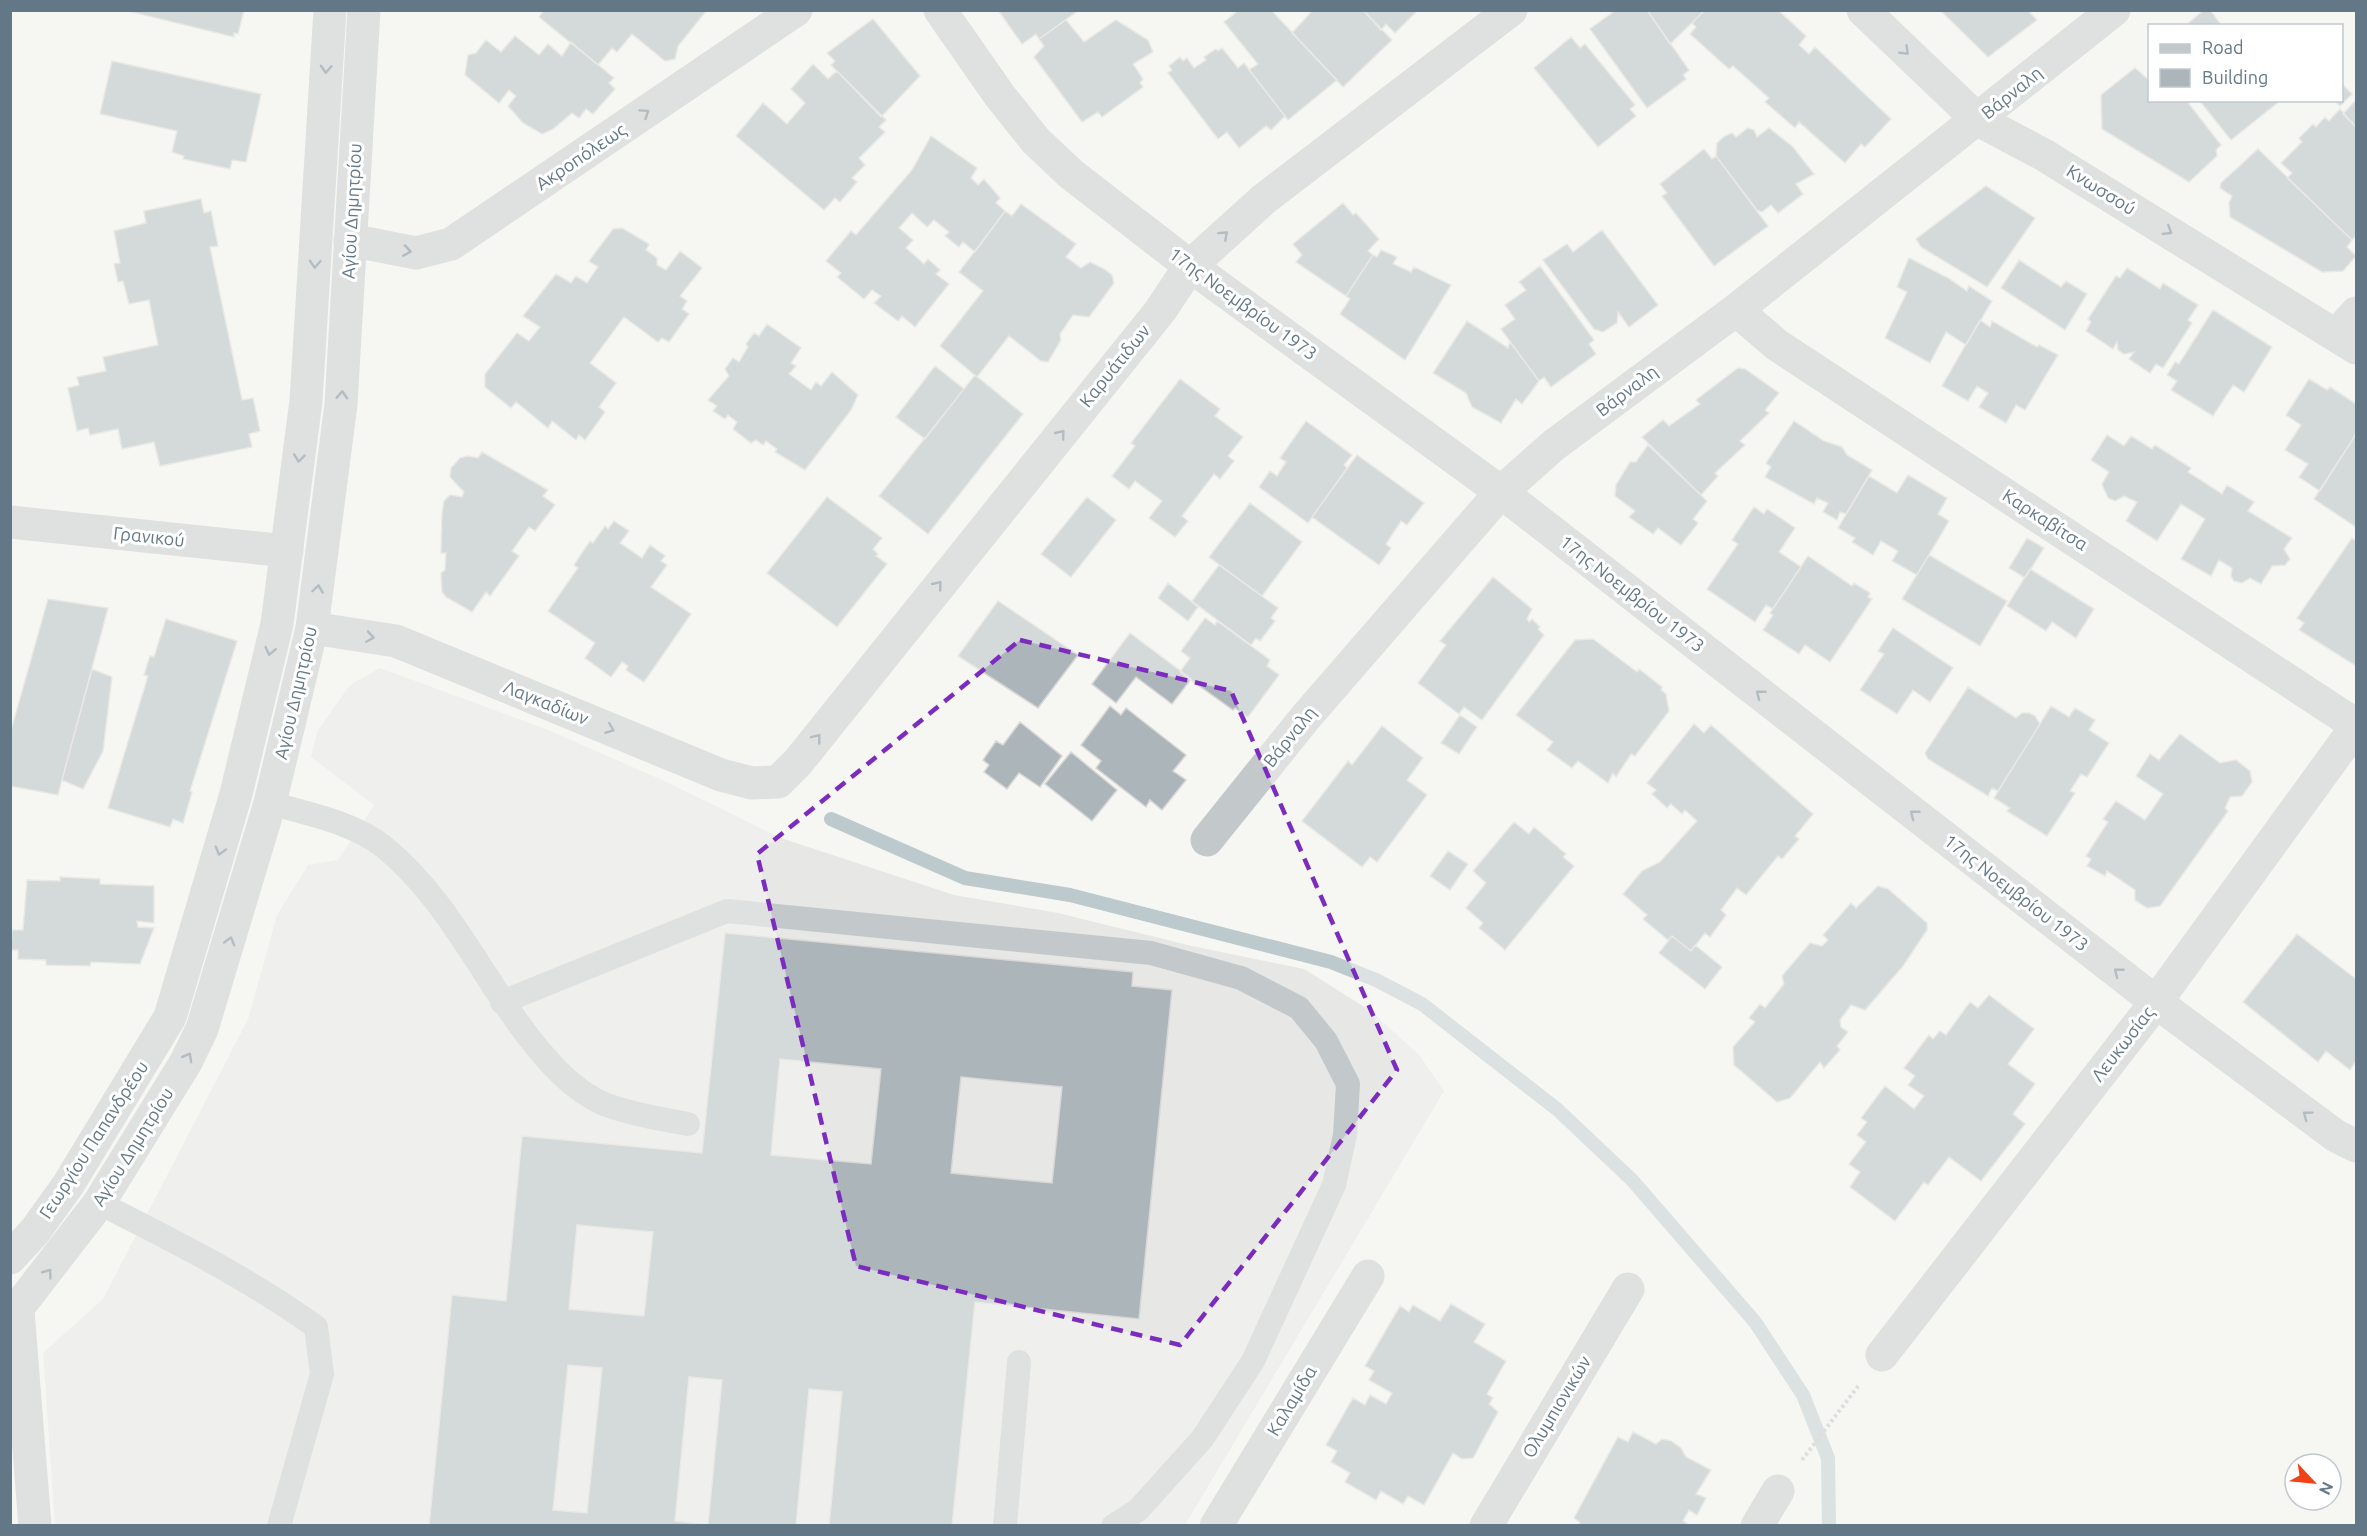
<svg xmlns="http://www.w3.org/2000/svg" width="2367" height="1536" font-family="Ubuntu,sans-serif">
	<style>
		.built { fill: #e7e8e6 }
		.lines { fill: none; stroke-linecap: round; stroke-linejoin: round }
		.stream { stroke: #bcc9cd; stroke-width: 14 }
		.building { fill: #acb5ba; stroke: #d8d7d5; stroke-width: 1.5; fill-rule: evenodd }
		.path { stroke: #bfc1c3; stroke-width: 4; stroke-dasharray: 3 3; stroke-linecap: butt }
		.service { stroke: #c3c8cb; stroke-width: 24 }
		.minor { stroke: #c3c8cb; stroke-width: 33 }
		.tertiary { stroke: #c3c8cb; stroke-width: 33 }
		.oneway { stroke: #637886 }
		.marked { fill: none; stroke: #7b2cbf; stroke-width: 4.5; stroke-dasharray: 12 8; stroke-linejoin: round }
		.labels { text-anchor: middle; stroke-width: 6; stroke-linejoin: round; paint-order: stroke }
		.street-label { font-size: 18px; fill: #637886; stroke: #fff }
	</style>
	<rect width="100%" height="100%" fill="#f6f6f2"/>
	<path class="built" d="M380,668L546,729L669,783L781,838L954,895L1058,913L1192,946L1304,969L1371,1011L1420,1056L1444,1091L1185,1525H55L43,1353L103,1299L248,1019L277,915L308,865L338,860L374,805L311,757L318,730L350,685Z"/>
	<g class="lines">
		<path class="stream" d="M831,819L965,878L1070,895L1331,962L1376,980L1422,1004L1558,1110L1632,1180L1755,1322L1803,1395L1828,1458L1829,1526"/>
	</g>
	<path class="building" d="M124,10H244L238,34L234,33V37Z
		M544,10H707L678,46L675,59L665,61L632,34L617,52L612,48L598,65L539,17Z
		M998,10H1079L1039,39L1036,34L1022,44Z
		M1239,10H1271L1337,80L1288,120L1249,70L1258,64L1224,22Z
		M1363,10L1392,40L1343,87L1292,33L1313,10Z
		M1363,10H1418L1395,33L1386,24L1381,30Z
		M1616,10H1647L1689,70L1683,75L1686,79L1647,108L1590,29Z
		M1647,10H1705L1670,44Z
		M1705,10H1778L1806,36L1799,45L1809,54L1815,47L1891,119L1865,147L1861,144L1845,163L1799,122L1795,128L1765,102L1769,98L1733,66L1729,69L1690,34L1696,27L1692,23Z
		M1940,10H2033L2030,13L2037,20L1988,57Z
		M2204,10H2210L2222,26H2185Z
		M873,19L920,76L881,117L831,65L835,61L827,53Z
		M1066,20L1084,42L1116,20L1148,40L1153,52L1133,64L1143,79L1140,83L1143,87L1102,117L1098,112L1082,122L1034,57L1044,46L1039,39Z
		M515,36L539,55L548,44L562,56L571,42L614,78L609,83L615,89L593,114L586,109L579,118L572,113L553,129L542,134L523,123L508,106L516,96L509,90L499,103L465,75L468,55L476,53L486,40L501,52Z
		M1571,37L1580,48L1585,44L1635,105L1630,109L1636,116L1598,147L1534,68Z
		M1222,48L1238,68L1244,63L1285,116L1271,130L1266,126L1239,148L1227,132L1218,139L1168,73L1172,70L1169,66L1180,57L1183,61L1187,58L1194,68L1206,60L1204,57L1216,49L1218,51Z
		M112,61L261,94L246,162L232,160L230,169L183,159L184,156L172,152L177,131L100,114Z
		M813,64L828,79L837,71L886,120L879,127L885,132L859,158L865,165L852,178L857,182L840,202L835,198L824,210L736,136L763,103L787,124L805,103L791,89Z
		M2135,68L2150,81V100H2186L2221,145L2216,150L2217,156L2189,182L2102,129L2101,95Z
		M2342,84L2352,94L2340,106L2334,100H2342Z
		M2199,100H2281L2231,140Z
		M2356,100V127L2343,114Z
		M2340,109L2356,127V236L2352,240L2287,178L2292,173L2281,163L2302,142L2299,138L2313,124L2316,127L2325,117L2329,121Z
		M1748,128L1754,130L1757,137L1769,128L1793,147L1814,174L1796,184L1803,194L1778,213L1771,205L1762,212L1757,210L1716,156L1717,143L1725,136L1732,133L1736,137Z
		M931,136L977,168L971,178L978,185L984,179L1000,198L996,203L1005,211L975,252L963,242L959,247L945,236L949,232L934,220L927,227L912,213L899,228L913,240L906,248L924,264L928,259L940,270L936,274L949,284L915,327L902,316L898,321L874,303L881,296L872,290L864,299L837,277L841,273L826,261L851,231L856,235L912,170Z
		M1704,149L1712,159L1716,156L1768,226L1714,266L1662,196L1667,193L1660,184Z
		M2258,149L2352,240L2347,247L2356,256L2343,271L2322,272L2230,217L2229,203L2232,196L2220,188L2221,183Z
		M1986,186L2035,218L1987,287L1921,247L1916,239Z
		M201,199L204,213L211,211L218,246L210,247L242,400L253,398L260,431L249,434L252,447L160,466L154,442L122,449L118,429L90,435L88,428L77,431L68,388L79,385L77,377L106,371L103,357L158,345L149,300L129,304L123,281L118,282L114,264L120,263L114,231L146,223L144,211Z
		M1343,203L1353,215L1356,213L1379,239L1368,251L1373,255L1346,296L1296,262L1302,255L1293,244Z
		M1021,204L1076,244L1066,257L1081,268L1090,262L1104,269L1112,275L1114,283L1089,317L1073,315L1060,334L1061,340L1048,362L1041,361L1009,336L977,377L940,346L983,291L959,272L1005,211L1012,216Z
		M622,228L649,244L646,250L657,258V265L666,270L680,251L702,268L680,296L687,301L682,309L689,314L669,342L662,338L658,342L624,317L590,363L616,383L599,407L605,412L585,440L579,435L576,440L552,421L548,428L516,402L511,408L485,387V374L517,333L529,341L540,327L523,316L556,274L571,283L576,276L587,283L598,267L589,261L613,229Z
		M1602,230L1658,305L1629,327L1618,312L1617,323L1603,332L1594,329L1543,260L1567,244L1573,252Z
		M1381,250L1397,257L1393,264L1411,272L1414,267L1451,285L1405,360L1340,314L1350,299L1346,296L1373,255L1377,257Z
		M1909,258L1948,278L1967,291L1969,286L1992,301L1966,345L1946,332L1930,363L1885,338L1907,292L1897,287Z
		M2019,260L2061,287L2066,281L2087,294L2065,330L2001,288Z
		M1540,266L1594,340L1589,344L1596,354L1551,387L1544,377L1539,381L1501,329L1515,319L1505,305L1526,290L1519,282Z
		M2127,268L2160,289L2163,283L2198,305L2188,320L2192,323L2163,368L2156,364L2150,373L2129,359L2134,352L2124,354L2118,350L2117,342L2113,349L2086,331L2091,322L2088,319L2116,276L2120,278Z
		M2213,310L2272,347L2244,392L2233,385L2213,416L2171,390L2177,381L2167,375L2175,362L2179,364Z
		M1980,320L1990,327L1992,321L2037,347L2039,345L2058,355L2025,410L2016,405L2006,423L1979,407L1988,393L1977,386L1968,401L1942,386Z
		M1467,321L1508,348L1510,342L1539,381L1522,404L1516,399L1501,423L1472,407L1466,393L1433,373Z
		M767,324L801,348L791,363L796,366L789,374L811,390L816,382L821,386L832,372L858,395L851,410L805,470L775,452L777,449L766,441L763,445L756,440L751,443L733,429L737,422L728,415L725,419L713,411L717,406L708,400L729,376L725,369L733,358L739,362L748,347L746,344L754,333L759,336Z
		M935,366L964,389L925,439L896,417Z
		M1738,368L1745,369L1779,393L1765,410L1769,413L1740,441L1745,445L1715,473L1718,476L1701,495L1642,437L1663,420L1669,426L1700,404L1696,400Z
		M975,375L1023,414L928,534L879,496Z
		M1180,379L1220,409L1215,416L1243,437L1228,456L1234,461L1220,479L1214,474L1182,516L1188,521L1175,537L1149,518L1162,501L1135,481L1129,489L1112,476L1135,446L1131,443Z
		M2309,379L2327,390L2330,387L2356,404V434L2320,491L2299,477L2308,464L2285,450L2301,425L2286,415Z
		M1306,421L1352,455L1344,465L1347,468L1308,523L1259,487L1270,471L1277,476L1286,462L1280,458Z
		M1794,421L1824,441L1842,447L1847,455L1872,470L1846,514L1840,512L1837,520L1823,512L1828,503L1817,498L1814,504L1765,477L1771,467L1766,463Z
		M2356,434V527L2314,499Z
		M2107,435L2124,446L2131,436L2152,449L2155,445L2191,468L2188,472L2222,494L2227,485L2254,502L2248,511L2292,538L2284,549L2290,559L2285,565L2272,566L2261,584L2250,578L2242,583L2234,581L2231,576L2232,568L2219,560L2211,576L2181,559L2205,519L2181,504L2157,541L2126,521L2137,502L2124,496L2115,501L2108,498L2102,484L2109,472L2091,460Z
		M1648,445L1707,501L1693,519L1698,523L1681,545L1658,528L1653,534L1629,517L1635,511L1615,496L1616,485L1630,462H1636Z
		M482,452L548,490L543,496L555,505L535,531L529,527L512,551L519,556L490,596L486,592L472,612L446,597L442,592L441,573L445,570L446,553H441L442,513L444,501L450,495L462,497L464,492L450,477L451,468L460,458L468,456L478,458Z
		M1357,455L1424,503L1407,525L1401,521L1386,544L1391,548L1379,565L1312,517Z
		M1908,475L1947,498L1938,514L1949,521L1917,575L1892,561L1898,551L1881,541L1873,555L1852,542L1855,538L1838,528L1869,476L1897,493Z
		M827,497L882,538L873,549L878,554L876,556L887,564L837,627L767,573Z
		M1087,497L1116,520L1071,577L1041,554Z
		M1250,503L1302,542L1262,596L1209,557Z
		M1754,507L1764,514L1767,509L1795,528L1779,552L1801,567L1773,609L1766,605L1755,622L1707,589L1738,544L1732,540Z
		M614,521L629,531L620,543L642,558L650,545L665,556L661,561L667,565L651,587L691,614L644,682L626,670L628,666L622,662L611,677L585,658L595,643L548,611L578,568L574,565L590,541L593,543L605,526L608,529Z
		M2027,538L2044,548L2025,578L2009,568Z
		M2352,538L2356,541V666L2299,630L2304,623L2297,618Z
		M1929,555L2007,601L1980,646L1902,599Z
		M1808,556L1852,586L1854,583L1870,593L1868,597L1872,599L1830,662L1805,645L1799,654L1763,630L1773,615L1770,613Z
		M1219,565L1278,608L1271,618L1275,621L1260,641L1256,638L1251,645L1192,601Z
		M2030,569L2094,609L2076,638L2052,622L2046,631L2007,606Z
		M1493,577L1532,609L1527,619L1529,622L1532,619L1540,627L1538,629L1544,635L1482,720L1464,707L1459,714L1418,683L1446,645L1440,641Z
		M1168,583L1198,607L1188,621L1158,598Z
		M48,599L108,608L58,795L10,786V734Z
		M998,601L1078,655L1038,708L958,656Z
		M1205,618L1215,625L1217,621L1270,660L1267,666L1279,675L1248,717L1235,708L1233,710L1180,672L1190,658L1181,651Z
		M166,619L237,641L190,791L192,792L183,823L173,819L170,827L108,808L148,676L144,675L150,656L154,657Z
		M1893,628L1953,668L1930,702L1913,690L1897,714L1860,690L1884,654L1878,651Z
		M1130,633L1191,679L1172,704L1136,677L1116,703L1092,684Z
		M1593,639L1637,672L1639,669L1662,687L1661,690L1666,694L1669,711L1635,756L1631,754L1616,777L1613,773L1608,783L1578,761L1572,768L1547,750L1553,742L1516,715L1575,640Z
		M92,669L112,677L103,751L83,789L62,780Z
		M1968,687L2016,718L2022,713H2029L2035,716L2040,724L1998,791L1992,788L1988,796L1928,759L1925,753Z
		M1110,706L1121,715L1126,708L1186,755L1173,771L1186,780L1162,810L1150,800L1146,807L1096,768L1101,761L1081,745Z
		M2051,706L2069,717L2075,708L2095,720L2089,730L2109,743L2087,777L2081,774L2070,791L2075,793L2047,836L2007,811L2010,808L1994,798Z
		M1460,715L1477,727L1459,754L1441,743Z
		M1020,722L1062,756L1040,787L1019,773L1007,789L984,772L989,765L983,760L996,741L1003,745Z
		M1694,724L1704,733L1711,725L1813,814L1795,836L1799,839L1782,859L1778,856L1746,895L1737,888L1721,910L1726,915L1710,937L1705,933L1691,951L1672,936L1668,940L1643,919L1647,915L1623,894L1642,871L1660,862L1697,821L1685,810L1682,814L1671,804L1667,808L1652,794L1656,790L1647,783Z
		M1382,726L1423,758L1407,780L1427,795L1377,862L1370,857L1362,867L1302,821L1348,761L1352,765Z
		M2180,734L2220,763L2236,760L2250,771L2252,782L2242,796L2230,797L2225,808L2228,811L2160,906L2147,908L2135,900V890L2107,871L2105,876L2087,866L2091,859L2086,856L2108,822L2103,819L2116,801L2145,820L2163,794L2136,776L2150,754L2159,760Z
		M1071,752L1117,790L1092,821L1045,784Z
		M1514,822L1529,834L1534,827L1566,854L1563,857L1574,866L1505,950L1479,928L1483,923L1466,908L1486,883L1473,871Z
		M1448,851L1468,864L1450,890L1430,876Z
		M60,877L100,879V884L154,886V923L137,921L138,927L154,928L140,964L91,962L90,966L46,965V960L18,959V950H11L12,930H23L27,880L60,881Z
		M1878,886L1888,889L1927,923V930L1903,966L1865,1010L1851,1005L1840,1020L1841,1027L1848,1032L1837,1046L1840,1050L1824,1068L1820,1062L1790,1098L1777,1102L1734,1065L1733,1047L1755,1022L1749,1018L1760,1004L1765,1008L1784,984L1782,976L1810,943L1822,946L1828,940L1823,935L1851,903L1856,908Z
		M725,933L1133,972L1132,986L1172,990L1139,1319L975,1302L952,1526H829L842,1392L809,1389L796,1526H429L452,1295L506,1301L522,1136L702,1153ZM780,1059L881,1069L871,1164L771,1155ZM961,1077L1062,1087L1052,1183L951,1173ZM577,1225L653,1232L644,1316L569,1309ZM568,1365L602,1368L587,1513L553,1510ZM689,1377L722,1380L708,1525L675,1521Z
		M2297,934L2356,979V1061L2350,1070L2326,1051L2318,1062L2243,1002Z
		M1672,936L1691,951L1695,945L1722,967L1705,989L1659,953Z
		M1989,995L2034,1029L2008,1064L2035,1084L2013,1114L2025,1124L1981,1181L1949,1157L1928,1185L1924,1182L1895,1221L1850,1187L1860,1172L1849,1164L1866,1142L1857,1135L1867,1122L1861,1118L1885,1086L1914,1109L1924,1096L1908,1085L1915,1076L1904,1068L1929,1035L1933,1039L1940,1031L1946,1035L1970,1002L1978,1008Z
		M1451,1304L1485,1324L1474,1342L1506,1361L1487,1394L1493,1398L1489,1404L1498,1412L1473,1458L1462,1459L1453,1453L1424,1505L1408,1496L1403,1504L1381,1491L1376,1500L1345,1482L1350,1473L1331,1462L1337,1451L1326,1445L1353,1398L1365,1405L1370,1395L1386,1404L1392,1393L1369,1380L1374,1371L1365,1366L1400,1306L1409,1312L1413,1305L1440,1321Z
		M1633,1432L1656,1444L1662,1439L1671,1441L1681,1448L1686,1457L1711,1470L1696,1494L1706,1498L1697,1515L1689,1510L1683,1521L1688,1524L1687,1526H1578L1580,1522L1574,1518L1618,1437L1628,1442Z"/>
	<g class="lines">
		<path class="path" d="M1802,1460L1859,1385"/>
		<path class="service" d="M270,803C308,814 353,822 384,847C445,896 480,973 527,1035C548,1062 572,1090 604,1104C631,1114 660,1119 688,1124
			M502,1002L727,911L1151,953L1241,978L1299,1008L1326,1041L1348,1084L1345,1135L1334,1185L1253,1361L1202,1439L1138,1510L1113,1526
			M99,1203C174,1241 248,1278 316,1327L322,1374L279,1526
			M1005,1526L1019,1362"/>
		<path class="minor" d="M940,10L1000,96L1036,141L1071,174L1190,266L1501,492L2156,1002L2336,1136L2356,1146
			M1863,10L1978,120L2044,155L2356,348
			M350,240L416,253L451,244L796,10
			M1736,310L1777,345L2356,725
			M2336,335L2356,313
			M10,522L287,551
			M312,628L396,641L721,775L752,783L778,782L798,762L1160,311L1190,266L1264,199L1511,10
			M1207,840L1305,718L1501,492L1554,445L1736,310L2114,10
			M18,1311L35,1526
			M1882,1355L2156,1002L2356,727
			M1216,1526L1368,1276
			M1486,1526L1628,1289
			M1757,1526L1778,1491"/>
		<path class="tertiary" d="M10,1258L35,1231L68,1185L170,1017L236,794L277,624L306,401L330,10
			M10,1318L99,1203L186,1062L202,1029L270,803L312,628L341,404L364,10"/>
	</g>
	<defs><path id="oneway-chevron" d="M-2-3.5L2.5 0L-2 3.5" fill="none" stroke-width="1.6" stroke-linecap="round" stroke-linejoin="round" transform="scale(1.5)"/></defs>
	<g class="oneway">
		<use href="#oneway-chevron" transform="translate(1905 51) rotate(44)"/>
		<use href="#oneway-chevron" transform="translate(326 69) rotate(93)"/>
		<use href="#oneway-chevron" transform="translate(645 113) rotate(-34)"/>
		<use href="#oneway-chevron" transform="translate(2168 231) rotate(32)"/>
		<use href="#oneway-chevron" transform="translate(1224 235) rotate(-42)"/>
		<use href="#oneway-chevron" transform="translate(407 251) rotate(9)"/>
		<use href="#oneway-chevron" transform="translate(315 264) rotate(93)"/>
		<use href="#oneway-chevron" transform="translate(342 395) rotate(-87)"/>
		<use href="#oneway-chevron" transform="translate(1061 434) rotate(-51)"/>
		<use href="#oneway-chevron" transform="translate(299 458) rotate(97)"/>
		<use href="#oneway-chevron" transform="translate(938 585) rotate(-51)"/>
		<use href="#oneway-chevron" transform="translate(318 589) rotate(-82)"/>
		<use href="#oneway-chevron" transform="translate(370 637) rotate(9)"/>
		<use href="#oneway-chevron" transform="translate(270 651) rotate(103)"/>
		<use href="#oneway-chevron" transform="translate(1760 694) rotate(-142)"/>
		<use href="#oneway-chevron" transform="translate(610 729) rotate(22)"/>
		<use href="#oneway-chevron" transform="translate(817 738) rotate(-52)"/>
		<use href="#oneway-chevron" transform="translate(1914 814) rotate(-142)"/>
		<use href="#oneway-chevron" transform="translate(220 851) rotate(106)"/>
		<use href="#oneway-chevron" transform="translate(230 941) rotate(-74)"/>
		<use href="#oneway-chevron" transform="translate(2118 972) rotate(-142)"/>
		<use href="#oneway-chevron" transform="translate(188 1057) rotate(-61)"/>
		<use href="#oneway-chevron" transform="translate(2307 1115) rotate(-143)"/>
		<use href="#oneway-chevron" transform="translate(48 1273) rotate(-53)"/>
	</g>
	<path d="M0 0H2367V1536H0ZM1020,640L1231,691L1397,1070L1180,1345L856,1266L757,854Z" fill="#f6f6f2" fill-opacity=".55" fill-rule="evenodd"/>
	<path class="marked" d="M1020,640L1231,691L1397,1070L1180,1345L856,1266L757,854Z"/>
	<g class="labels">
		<g class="street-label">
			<text transform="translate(2012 93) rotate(-39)" y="6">Βάρναλη</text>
			<text transform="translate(581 157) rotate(-34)" y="6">Ακροπόλεως</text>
			<text transform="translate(2101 190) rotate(32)" y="6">Κνωσσού</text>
			<text transform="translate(352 211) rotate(-87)" y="6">Αγίου Δημητρίου</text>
			<text transform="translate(1243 304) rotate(36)" y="6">17ης Νοεμβρίου 1973</text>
			<text transform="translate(1115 366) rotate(-51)" y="6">Καρυάτιδων</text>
			<text transform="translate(1627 391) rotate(-37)" y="6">Βάρναλη</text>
			<text transform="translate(2045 520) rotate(33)" y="6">Καρκαβίτσα</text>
			<text transform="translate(149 537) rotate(6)" y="6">Γρανικού</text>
			<text transform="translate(1632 594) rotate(38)" y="6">17ης Νοεμβρίου 1973</text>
			<text transform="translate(296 693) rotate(-77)" y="6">Αγίου Δημητρίου</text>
			<text transform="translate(546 703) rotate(22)" y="6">Λαγκαδίων</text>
			<text transform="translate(1290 737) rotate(-51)" y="6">Βάρναλη</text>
			<text transform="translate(2016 893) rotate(38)" y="6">17ης Νοεμβρίου 1973</text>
			<text transform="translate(2123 1044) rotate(-52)" y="6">Λευκωσίας</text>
			<text transform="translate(94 1140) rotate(-57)" y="6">Γεωργίου Παπανδρέου</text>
			<text transform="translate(133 1147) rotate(-58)" y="6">Αγίου Δημητρίου</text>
			<text transform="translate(1292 1401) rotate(-59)" y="6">Καλαμίδα</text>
			<text transform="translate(1557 1407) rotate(-59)" y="6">Ολυμπιονικών</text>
		</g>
	</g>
	<rect width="2367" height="1536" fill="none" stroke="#637886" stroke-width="24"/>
	<rect x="2148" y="24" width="195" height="78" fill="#ffffff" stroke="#c1c9cf" stroke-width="1.5"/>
	<rect x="2160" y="44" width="30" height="9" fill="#c3c8cb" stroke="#c1c9cf" stroke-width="1.5"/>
	<text x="2202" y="54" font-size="18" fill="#637886">Road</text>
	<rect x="2160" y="69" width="30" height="18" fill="#acb5ba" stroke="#c1c9cf" stroke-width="1.5"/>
	<text x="2202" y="84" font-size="18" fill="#637886">Building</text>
	<g transform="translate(2313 1482) rotate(116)"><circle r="28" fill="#ffffff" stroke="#c1c9cf" stroke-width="1.5"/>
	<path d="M0-4.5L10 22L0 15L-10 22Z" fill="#f04118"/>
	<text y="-9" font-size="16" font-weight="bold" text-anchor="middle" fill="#637886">N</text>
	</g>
</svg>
